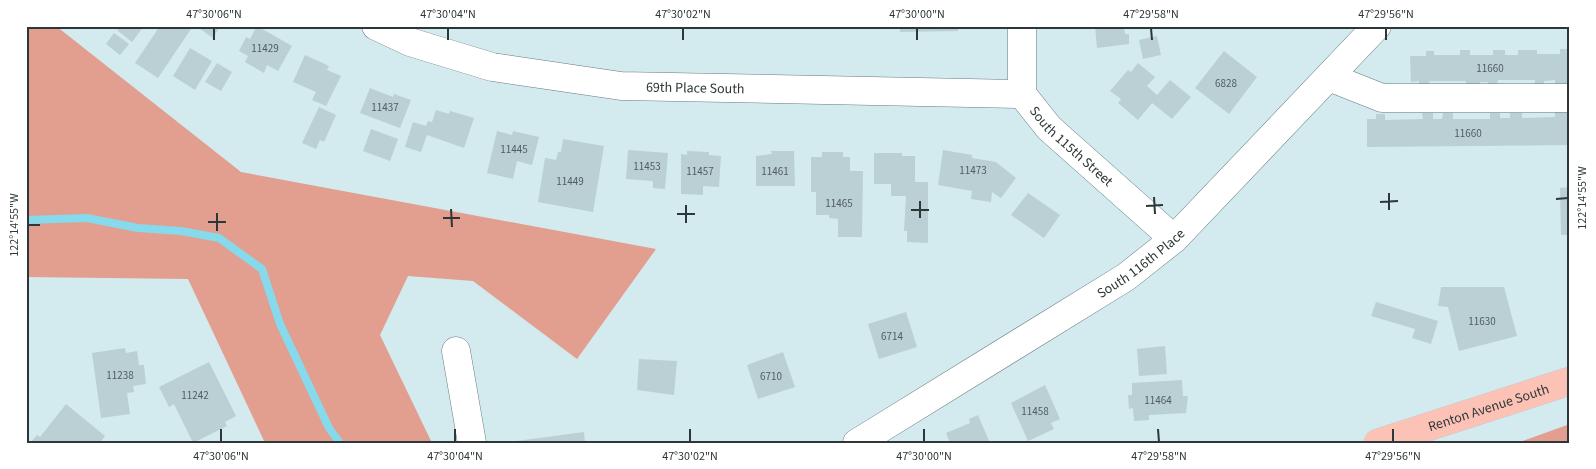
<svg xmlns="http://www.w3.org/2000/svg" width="1596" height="469" font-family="'Source Sans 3',sans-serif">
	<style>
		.forest { fill: #e29e8f }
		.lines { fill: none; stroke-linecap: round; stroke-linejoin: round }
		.stream { stroke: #86daeb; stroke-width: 8 }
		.building { fill: #bad0d5 }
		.minor-casing { stroke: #677b80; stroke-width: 29 }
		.major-casing { stroke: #c8cbcb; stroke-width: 29 }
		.minor { stroke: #fff; stroke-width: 28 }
		.major { stroke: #fdc2b6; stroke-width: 28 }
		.ticks { fill: none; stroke: #2d3638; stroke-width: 2 }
		.labels { text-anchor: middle; stroke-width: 5; stroke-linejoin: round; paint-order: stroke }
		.number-label { font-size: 11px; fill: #505c5f }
		.street-label { font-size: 14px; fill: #2d3638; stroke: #fff }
		.neatline { fill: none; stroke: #2d3638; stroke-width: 2 }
		.ticks-label { font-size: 12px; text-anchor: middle; fill: #2d3638 }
	</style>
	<rect width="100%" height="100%" fill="#d3eaee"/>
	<path class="forest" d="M26,26H56L241,172L656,249L577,359L473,281L408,276L380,335L432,443H265L188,279L26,277Z
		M1570,424V443H1517Z"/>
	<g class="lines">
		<path class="stream" d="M26,220L87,218L138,228L181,231L219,238L262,269L280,324L329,428L340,443"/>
	</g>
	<path class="building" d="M119,26H144L132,42L117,30Z
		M160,26H193L158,78L135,63Z
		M196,26H220L213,38Z
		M257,26L292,46L278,71L267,65L264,73L245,62L248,56L239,51L246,37L250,39Z
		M811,26H842V29L811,28Z
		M900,26H958V31L900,32Z
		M1095,26H1124L1125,34H1129V44L1097,48Z
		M114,33L129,44L120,55L106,44Z
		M1157,36L1161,55L1143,59L1139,40Z
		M190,48L212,61L195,90L173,76Z
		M1560,49H1570V84H1555V80L1544,81V85H1534L1535,80H1498L1497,85H1488V82H1480V85H1466V81H1429L1430,86H1419V81L1411,82L1410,56H1426V51H1434V55H1460V50H1470V55H1493V50H1505V55H1518V50H1537V54H1560Z
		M1224,51L1257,77L1229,114L1195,88Z
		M305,55L329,66L327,70L341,76L326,106L312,100L316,92L293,82Z
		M217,63L232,72L221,91L205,82Z
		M1138,63L1155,77L1147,86L1157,95L1170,80L1191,97L1172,119L1152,103L1138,120L1118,103L1121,99L1110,91L1128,70L1131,72Z
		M370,88L393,97L394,94L411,100L400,128L360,113Z
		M319,107L336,115L324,142L320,140L316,149L302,143Z
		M436,110L449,114L450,111L474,118L464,148L427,135L421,152L405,147L413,122L426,126L428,121L432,122Z
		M1555,112H1567V117H1570V145L1367,147V119H1376V114H1385V120L1423,119L1422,113H1433V119H1442L1443,113H1453V119H1490V113H1500V118H1510V113H1522V118L1555,117Z
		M371,129L398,139L390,161L363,151Z
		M497,131L512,135L513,131L539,137L532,165L517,161L513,179L487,173Z
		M563,139L604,146L593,212L538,202L545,158L556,160L558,152H561Z
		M628,150L668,153L665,189L653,188V181L626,179Z
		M943,150L972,155V158L996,162L1016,178L1001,198L992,192L991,202L971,199L972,191L938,185Z
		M687,151L709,152V155L721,156L719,187L703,186V195L681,194V154L687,155Z
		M771,151H794L795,186H756V156L772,154Z
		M822,152H843V157H850V171H863L862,237H838V219L829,218V215H816V192H811V157H822Z
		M874,153H902V156H915V182H928V243L907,242V231H904L906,196H891V184H874Z
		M1570,187V235H1561L1560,188Z
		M1028,193L1060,215L1044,238L1011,215Z
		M1441,287H1504L1517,336L1459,351L1448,307L1438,306Z
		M1376,302L1438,321L1431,344L1412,338L1415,329L1371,316Z
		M906,312L917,347L879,359L868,324Z
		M1165,346L1167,374L1139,376L1137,349Z
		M125,348L126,353L137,351L139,365H144L146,384L133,386L134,392L127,393L130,414L101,418L92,353Z
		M783,352L795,387L758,399L747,365Z
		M639,359L677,361L674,395L637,390Z
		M209,362L236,416L225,422L227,426L193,443L174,404L169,407L159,387Z
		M1182,380L1183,396H1188L1186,413L1149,415V420L1134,421L1133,408L1129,409L1128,395H1132V383Z
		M1045,385L1060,419L1051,423L1054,429L1028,441L1011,403Z
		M66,404L105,436L100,443H30L37,435L40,437Z
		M978,415L990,443H950L946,433L970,423L969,419Z
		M584,432L585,443H509V442Z"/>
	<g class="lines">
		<g class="minor-casing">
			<g id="minor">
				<path id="s1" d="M376,26L410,42L492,67L621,86L1022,94"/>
				<path id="s2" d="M1022,26V94L1049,128L1174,239"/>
				<path d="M1329,77L1382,98H1570"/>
				<path d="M456,351L472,443"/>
				<path id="s3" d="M857,443L1126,277L1174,239L1377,26"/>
			</g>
		</g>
		<g class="major-casing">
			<g id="major">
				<path id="s4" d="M1378,443L1570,381"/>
			</g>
		</g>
		<use href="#minor" class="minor"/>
		<use href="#major" class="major"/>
	</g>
	<path class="ticks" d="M214,28V40M448,28V40M683,28V40M917,28V40M1151,28L1152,40M1386,28V40M1389,193V210M1154,197L1155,214M1556,199L1568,198M920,201V218M1380,202L1398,201M686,205V223M1146,206L1163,205M451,209L452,227M911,210H929M217,213V231M677,214H695M443,218H460M208,222H226M28,225H40M221,429V442M455,429V442M690,429V442M924,429V442M1158,429L1159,442M1393,429V442"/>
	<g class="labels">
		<g class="number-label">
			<text x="265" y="52">11429</text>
			<text x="1490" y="72">11660</text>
			<text x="1226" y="87">6828</text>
			<text x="385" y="111">11437</text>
			<text x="1468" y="137">11660</text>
			<text x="514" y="153">11445</text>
			<text x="647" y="170">11453</text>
			<text x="973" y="174">11473</text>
			<text x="700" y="175">11457</text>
			<text x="775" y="175">11461</text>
			<text x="570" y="185">11449</text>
			<text x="839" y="207">11465</text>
			<text x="1482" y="325">11630</text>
			<text x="892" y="340">6714</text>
			<text x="120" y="379">11238</text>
			<text x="771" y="380">6710</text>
			<text x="195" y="399">11242</text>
			<text x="1158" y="404">11464</text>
			<text x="1035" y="415">11458</text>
		</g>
		<g class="street-label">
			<text dy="5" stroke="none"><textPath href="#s1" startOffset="328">69th Place South</textPath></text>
			<text dy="5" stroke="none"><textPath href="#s2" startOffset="140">South 115th Street</textPath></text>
			<text dy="5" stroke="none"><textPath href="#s3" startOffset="336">South 116th Place</textPath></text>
			<text dy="5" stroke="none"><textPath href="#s4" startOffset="116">Renton Avenue South</textPath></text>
		</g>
	</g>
	<rect width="1596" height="469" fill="none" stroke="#ffffff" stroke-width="55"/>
	<rect x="28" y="28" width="1540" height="414" class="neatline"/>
	<g class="ticks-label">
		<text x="214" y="18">47°30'06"N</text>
		<text x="448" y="18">47°30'04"N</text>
		<text x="683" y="18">47°30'02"N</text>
		<text x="917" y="18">47°30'00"N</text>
		<text x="1151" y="18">47°29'58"N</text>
		<text x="1386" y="18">47°29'56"N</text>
		<text transform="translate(1582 198) rotate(-90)" y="4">122°14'55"W</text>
		<text transform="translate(14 225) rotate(-90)" y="4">122°14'55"W</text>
		<text x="221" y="460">47°30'06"N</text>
		<text x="455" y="460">47°30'04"N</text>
		<text x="690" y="460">47°30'02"N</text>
		<text x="924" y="460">47°30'00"N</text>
		<text x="1159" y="460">47°29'58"N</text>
		<text x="1393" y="460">47°29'56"N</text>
	</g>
</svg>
